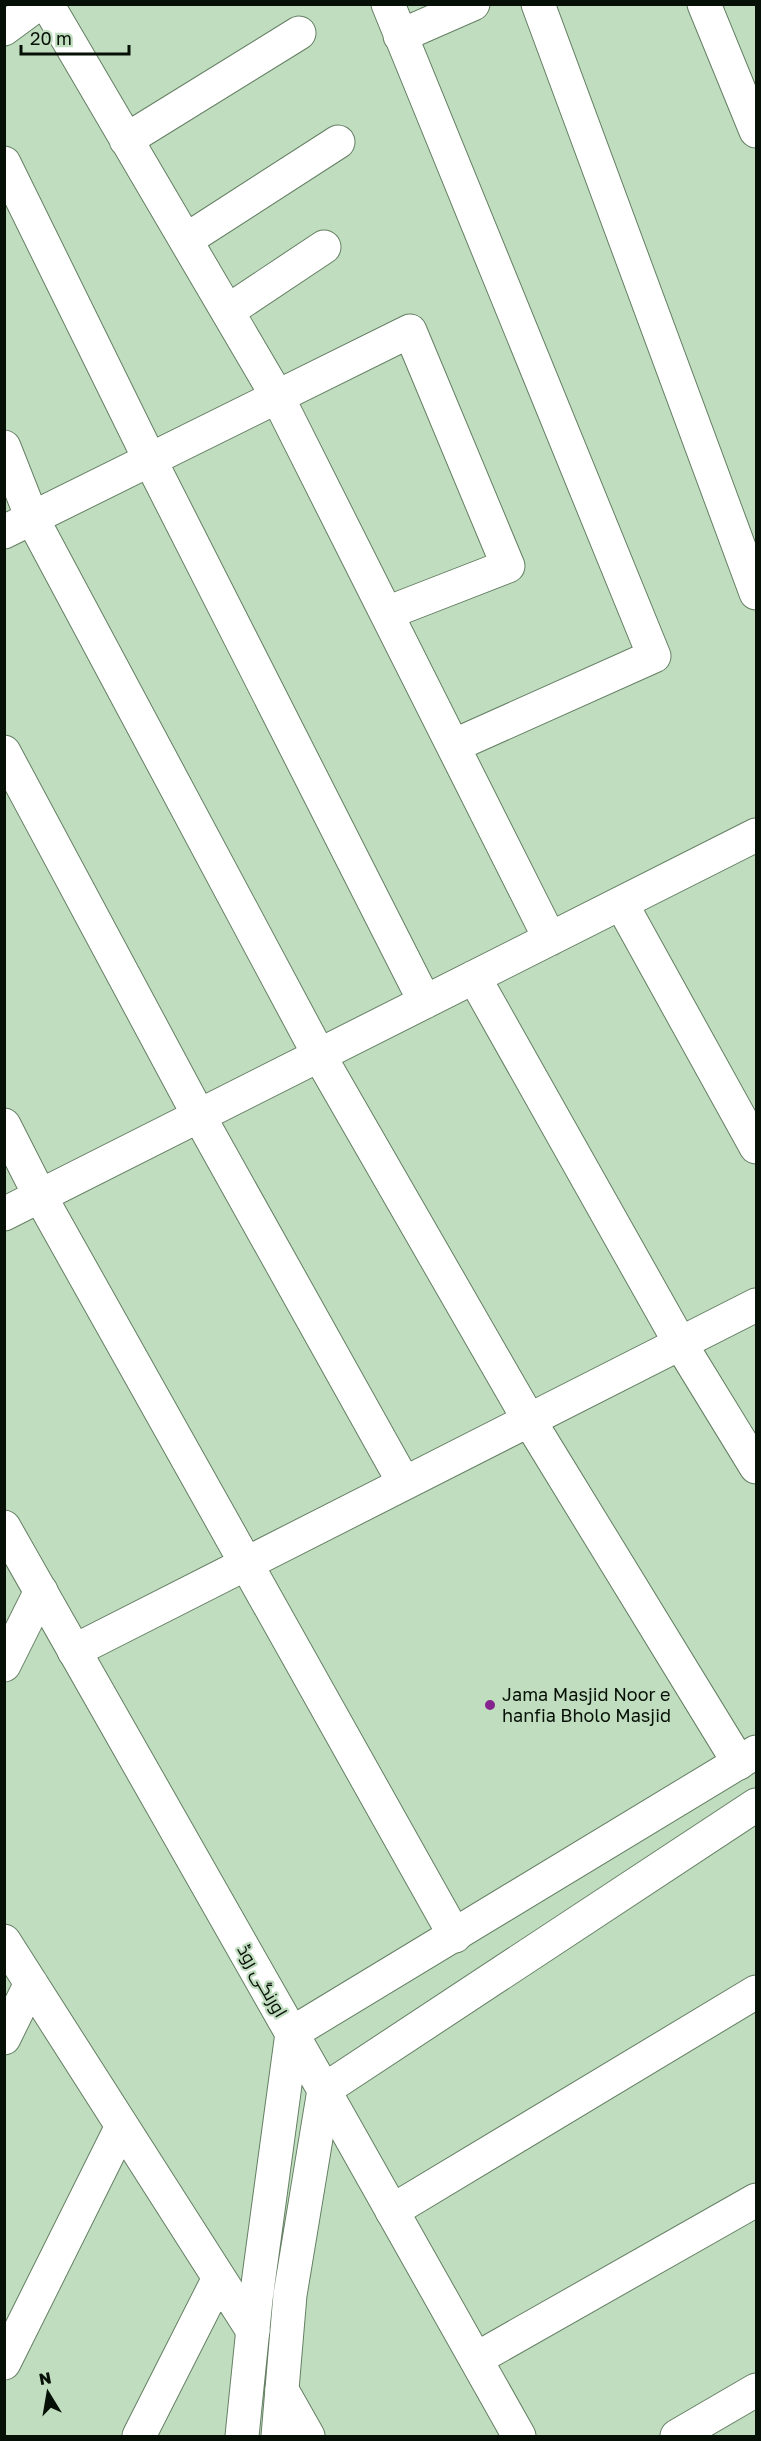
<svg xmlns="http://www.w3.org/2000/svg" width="761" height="2441" font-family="'Golos Text',Cairo,sans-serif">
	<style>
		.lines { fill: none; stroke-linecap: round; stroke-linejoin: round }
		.minor-casing { stroke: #647f63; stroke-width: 35 }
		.tertiary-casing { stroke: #647f63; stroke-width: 35 }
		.secondary-casing { stroke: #647f63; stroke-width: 35 }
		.minor { stroke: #fff; stroke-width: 33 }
		.tertiary { stroke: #fff; stroke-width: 33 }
		.secondary { stroke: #fff; stroke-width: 33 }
		.poi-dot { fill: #85248f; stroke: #c0debf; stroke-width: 2 }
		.labels { text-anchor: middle; stroke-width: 4.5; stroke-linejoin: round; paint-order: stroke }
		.poi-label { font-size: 18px; fill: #071006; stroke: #c0debf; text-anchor: start }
		.street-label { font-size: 18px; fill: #071006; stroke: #c0debf }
	</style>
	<rect width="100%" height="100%" fill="#c0debf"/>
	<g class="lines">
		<g class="minor-casing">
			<path id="minor" d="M47,4L277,396L550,939
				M388,4L654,656L453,746
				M538,4L756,593
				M704,4L756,131
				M4,29L38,4
				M400,36L473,4
				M126,140L299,33
				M4,163L150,460L425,1002
				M186,240L338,142
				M228,311L324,247
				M4,447L32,518L319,1055L529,1420L739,1763
				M4,532L410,331L508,566L387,613
				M4,752L199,1116L404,1483
				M621,903L756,1147
				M474,977L680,1343L756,1467
				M4,1125L40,1196L455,1936
				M4,1214L756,835
				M74,1651L756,1305
				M4,1665L41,1591
				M4,1941L253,2331
				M4,2038L31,1983
				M392,2211L756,1992
				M476,2359L756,2200
				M4,2363L122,2126
				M282,2390L308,2436
				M139,2436L219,2278
				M677,2436L756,2390"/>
		</g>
		<g class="tertiary-casing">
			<path id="tertiary" d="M324,2090L519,2436"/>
		</g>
		<g class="secondary-casing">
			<path id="secondary" d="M4,1527L324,2090
				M242,2436L256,2299L292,2033L756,1752
				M278,2436L290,2295L324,2090L756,1805"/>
		</g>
		<use href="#minor" class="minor"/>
		<use href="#tertiary" class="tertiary"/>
		<use href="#secondary" class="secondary"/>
	</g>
	<circle class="poi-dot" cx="490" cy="1705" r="6"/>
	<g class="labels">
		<g class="poi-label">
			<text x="502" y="1701">Jama Masjid Noor e<tspan x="502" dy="21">hanfia Bholo Masjid</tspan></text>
		</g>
		<g class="street-label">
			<text transform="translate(262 1981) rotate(60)" y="6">اورنگی روڈ</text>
		</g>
	</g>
	<rect width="761" height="2441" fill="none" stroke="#071006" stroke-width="12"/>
	<g transform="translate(48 2393) rotate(349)" stroke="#c0debf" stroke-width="4.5" paint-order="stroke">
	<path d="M0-4.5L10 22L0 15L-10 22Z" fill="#071006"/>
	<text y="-9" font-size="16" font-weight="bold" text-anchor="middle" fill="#071006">N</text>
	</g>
	<path d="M21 45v9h108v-9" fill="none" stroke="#071006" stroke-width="3"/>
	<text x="30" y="45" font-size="18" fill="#071006" stroke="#c0debf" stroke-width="4.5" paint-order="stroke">20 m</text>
</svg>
